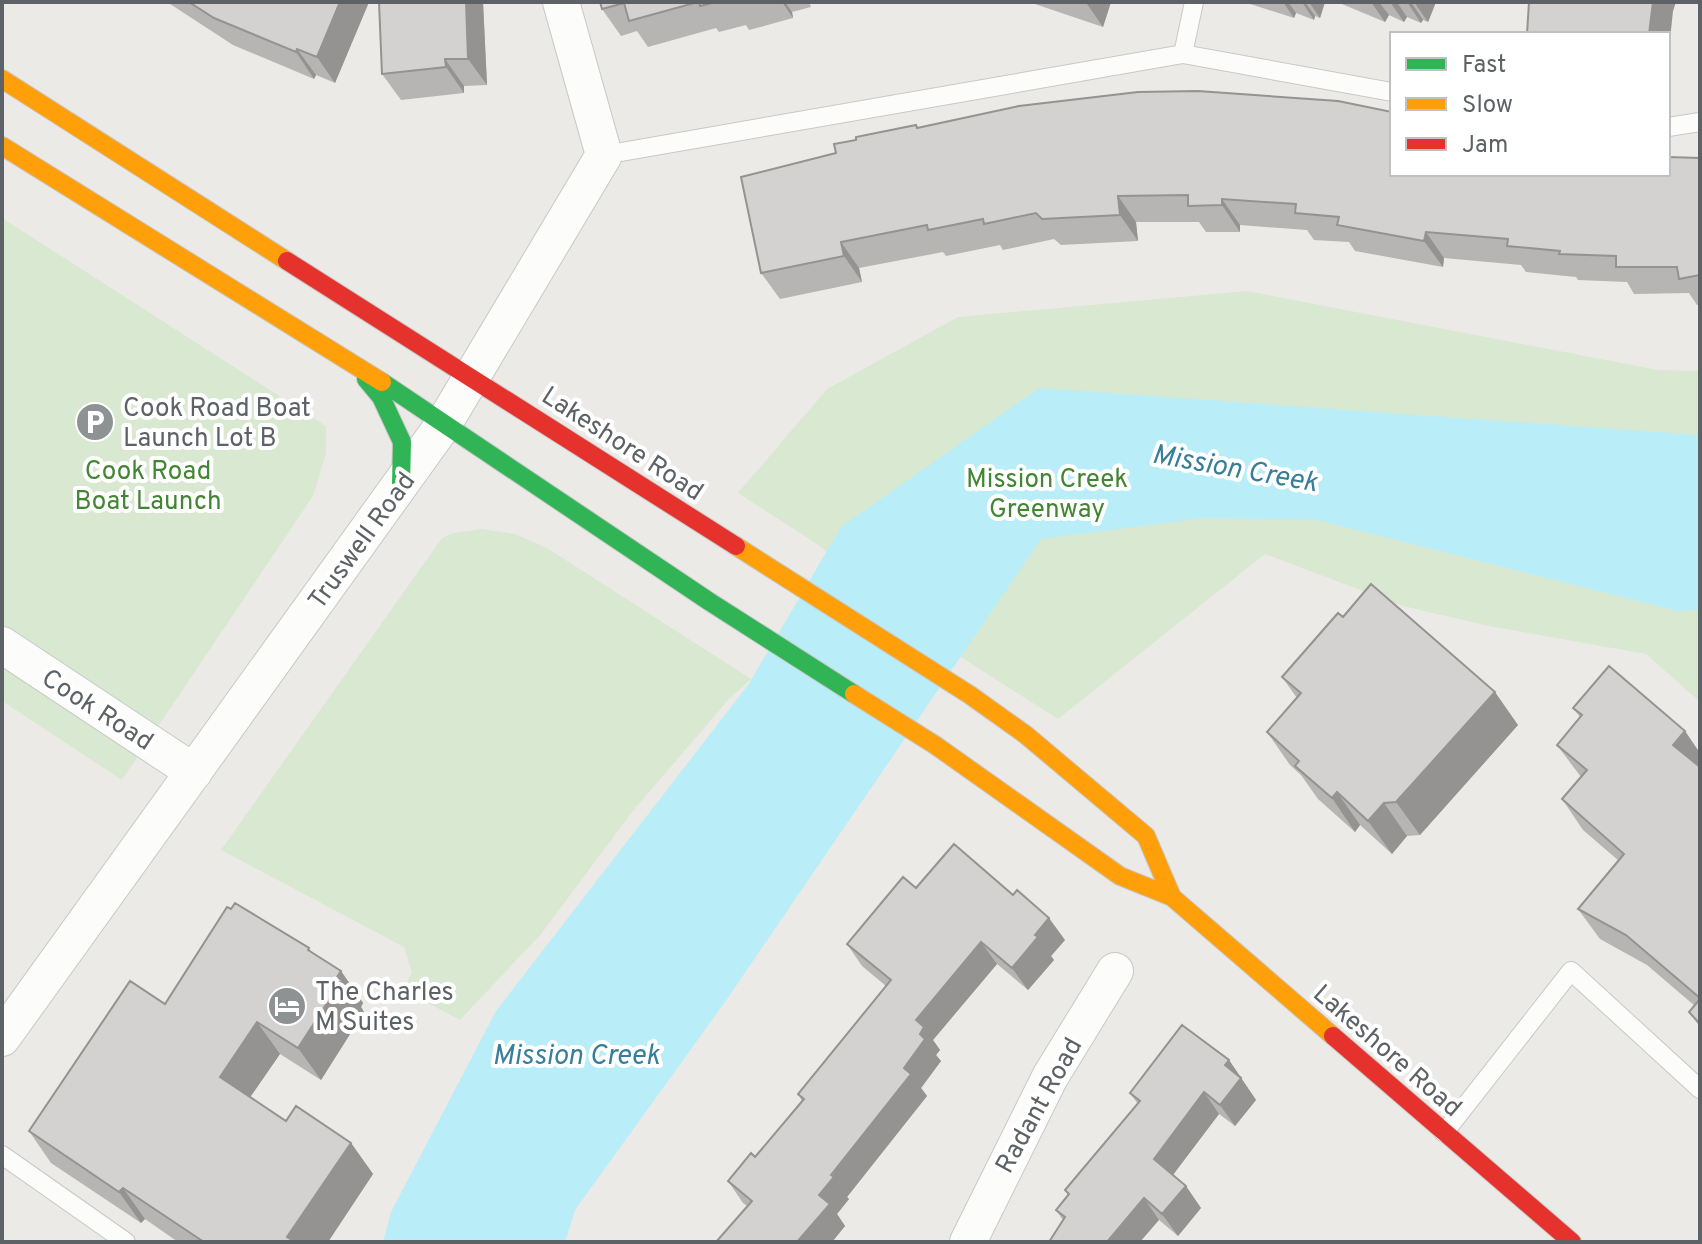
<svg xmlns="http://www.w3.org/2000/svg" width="1702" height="1244" font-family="Overpass,sans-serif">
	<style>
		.green { fill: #d9e8d1 }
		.water { fill: #b9edf8 }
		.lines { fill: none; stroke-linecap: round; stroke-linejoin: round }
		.lane-casing { stroke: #c7c8c8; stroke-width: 20 }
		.street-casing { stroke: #c7c8c8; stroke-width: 38 }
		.fast-casing { stroke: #c7c8c8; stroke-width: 20 }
		.slow-casing { stroke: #c7c8c8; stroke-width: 20 }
		.jam-casing { stroke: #c7c8c8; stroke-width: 20 }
		.lane { stroke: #fcfcfb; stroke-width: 18 }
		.street { stroke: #fcfcfb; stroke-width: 36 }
		.fast { stroke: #30b455; stroke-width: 18 }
		.slow { stroke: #ff9f0a; stroke-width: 18 }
		.jam { stroke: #e5322d; stroke-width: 18 }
		.wall { fill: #b6b5b4 }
		.shaded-wall { fill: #949392 }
		.building { fill: #d4d2d1; stroke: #949392; stroke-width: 2 }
		.labels { text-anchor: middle; stroke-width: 8; stroke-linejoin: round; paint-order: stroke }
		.poi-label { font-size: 26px; fill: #5c6265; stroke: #fff; text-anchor: start }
		.street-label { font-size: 26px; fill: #5c6265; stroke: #fff }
		.park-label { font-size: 26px; fill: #428532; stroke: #fff }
		.water-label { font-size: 28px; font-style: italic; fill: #367e9a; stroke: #fff }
	</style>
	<rect width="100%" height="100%" fill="#eceae7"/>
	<path class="green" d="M2,218L326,426V453L313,496L122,780L2,701Z
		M1247,291L1658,370L1700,371V702L1646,654L1489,626L1403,606L1265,554L1058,719L939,643L817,544L738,493L827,389L958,317Z
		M482,529L515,534L547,548L751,679L729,699L632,812L541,934L460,1020L403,990L412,973L404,947L221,850L442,538L453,533Z"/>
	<path class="water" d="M1039,388L1700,435V610L1677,611L1317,520L1203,518L1041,539L725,1002L575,1210L565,1242H383L391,1212L496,1011L748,685L841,527Z"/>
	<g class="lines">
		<g class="lane-casing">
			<path id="lane" d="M1183,54L1194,2
				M1668,127L1700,122
				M604,155L1183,54L1392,92
				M1444,1133L1571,971L1700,1089
				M2,1155L126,1242"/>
		</g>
		<g class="street-casing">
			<path id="street" d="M2,645L194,772
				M2,1038L443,425L604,155L561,2
				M968,1242L1050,1077L1115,971"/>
		</g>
		<g class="fast-casing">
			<path id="fast" d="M366,379L381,397L402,442L401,484
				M382,382L710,602L854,694"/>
		</g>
		<g class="slow-casing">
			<path id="slow" d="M2,79L287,261
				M2,146L382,382
				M736,546L970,695L1026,735L1146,836L1172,897
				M854,694L935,745L1120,876L1172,897L1333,1036"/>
		</g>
		<g class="jam-casing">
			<path id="jam" d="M287,261L736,546
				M1333,1036L1572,1242"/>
		</g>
		<use href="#lane" class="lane"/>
		<use href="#street" class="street"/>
		<use href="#fast" class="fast"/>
		<use href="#slow" class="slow"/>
		<use href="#jam" class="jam"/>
	</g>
	<path class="wall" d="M167,2H369L335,83L316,75L314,79L233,45Z
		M379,2H483L487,85L464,86V93L401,100L382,74Z
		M600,2H809L811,7L792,12L793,18L749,30L746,25L719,32L716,28L648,47L637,31L621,36L602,9Z
		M1029,2H1111L1103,27Z
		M1244,2H1325L1320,18L1315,16L1314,20L1296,13L1294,18Z
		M1337,2H1436L1428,22L1423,20L1421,23L1407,17L1404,22L1389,15L1385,22Z
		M916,125L918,127L1392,174L1700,158V304L1697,305L1689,293L1634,294L1627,282L1578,280L1576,277L1526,272L1521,265L1444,258L1443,267L1355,251L1349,242L1314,240L1307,230L1240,225V232H1206L1199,222H1136L1138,241L1061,245L1054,239L1003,250L1000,245L946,256L943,252L859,268L862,282L780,299L761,273L836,153Z
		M1343,617L1518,725L1420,835L1407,836L1392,854L1360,825L1355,832L1318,799L1301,775L1290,765L1267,732L1297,698L1282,677Z
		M1573,708L1700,753V1027L1689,1012L1695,1006L1647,965L1600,939L1578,909L1619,861L1583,830L1562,799L1581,777L1557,745L1580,717Z
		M916,888L1065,940L1051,956L1054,960L1028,990L997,964L933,1040L940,1050L936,1055L941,1061L921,1088L927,1096L847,1197L849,1199L837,1214L845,1226L832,1242H716L747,1206L743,1203L728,1181L755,1157L802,1101L798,1094L886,986L862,966L847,944Z
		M309,948L312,953L341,971L363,1003L361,1007L364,1012L321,1080L280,1054L250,1097L286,1121L351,1143L373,1174L328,1242H178L145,1219L141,1223L51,1163L29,1131L165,1004Z
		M1229,1060L1256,1100L1235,1126L1219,1114L1173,1175L1201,1208L1178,1236L1159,1220H1063L1056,1210L1068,1195L1065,1190L1138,1104L1130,1093Z"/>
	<path class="shaded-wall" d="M340,2H369L335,83L317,57Z
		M466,2H483L487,85L468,59Z
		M782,2H785L792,12L793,18Z
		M1088,2H1111L1103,27L1087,4Z
		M1283,2H1288L1296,13L1294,18Z
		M1302,2H1305L1315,16L1314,20Z
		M1309,2H1325L1320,18Z
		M1371,2H1379L1389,15L1385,22Z
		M1390,2H1397L1407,17L1404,22Z
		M1407,2H1411L1423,20L1421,23Z
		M1414,2H1436L1428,22Z
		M1653,2H1676L1673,11L1668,58V34H1649Z
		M297,49L316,75L314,79L296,52Z
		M445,59L464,86V93L446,67Z
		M1118,196L1136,222L1138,241L1120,215Z
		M1222,199L1240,225V232L1222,205Z
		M1426,232L1444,258L1443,267L1424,241Z
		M841,242L859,268L862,282L844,256Z
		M1495,692L1518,725L1420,835L1396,802Z
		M1685,731L1700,753V769L1673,745Z
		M1337,792L1360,825L1355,832L1332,798Z
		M1384,803L1407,836L1392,854L1368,821Z
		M1049,918L1065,940L1051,956L1054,960L1028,990L1012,968L1035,935Z
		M981,942L997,964L933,1040L940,1050L936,1055L941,1061L921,1088L927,1096L847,1197L849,1199L837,1214L845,1226L832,1242H797L819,1195L904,1068L920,1034L916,1020Z
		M341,971L363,1003L361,1007L364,1012L321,1080L298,1048Z
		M257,1022L280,1054L242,1109L220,1077Z
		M1229,1060L1256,1100L1235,1126L1220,1105L1225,1065Z
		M1204,1092L1219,1114L1169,1180L1154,1159Z
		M351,1143L373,1174L328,1242H291L287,1237Z
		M1186,1186L1201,1208L1178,1236L1162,1214Z
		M123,1188L145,1219L141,1223L119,1192Z
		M1144,1198L1159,1220L1140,1242H1107Z"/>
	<path class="building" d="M189,2H340L317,57L297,49L296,52L214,18Z
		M379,2H466L468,59H445L446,67L382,74Z
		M600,2H698L629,21L624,3L602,9Z
		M699,2H716L700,6Z
		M1529,2H1653L1649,34H1527Z
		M1198,91L1338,101L1392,112V174H1668V157L1700,158V275L1679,279L1677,267H1616V256L1559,254L1560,251L1507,246L1508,239L1426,232L1424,241L1337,225L1339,217L1295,213L1296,204L1222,199V205L1188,206V195L1118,196L1120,215L1042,219L1036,213L984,224L983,219L928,230L927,225L841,242L844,256L761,273L741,177L836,153L834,144L856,140V137L916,125L917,128L1019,106L1138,92Z
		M1371,584L1495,692L1396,802L1384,803L1368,821L1337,792L1332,798L1295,766L1299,761L1267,732L1301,693L1282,677L1338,613L1343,617Z
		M1609,666L1685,731L1673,745L1700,767V998L1626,935L1578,909L1624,854L1562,799L1587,770L1557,745L1582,715L1573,708Z
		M954,844L1013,895L1017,890L1049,918L1035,935L1038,937L1012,968L981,942L916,1020L924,1027L920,1034L925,1039L904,1068L911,1074L831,1175L834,1177L819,1195L830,1204L797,1242H716L752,1201L728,1181L751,1153L755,1157L804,1099L798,1094L891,980L847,944L903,877L916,888Z
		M235,903L309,948L308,950L341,971L337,977L342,980L298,1048L257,1022L220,1077L286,1121L296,1106L351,1143L287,1237L295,1242H204L123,1188L119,1192L29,1131L130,981L165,1004L227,907L231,909Z
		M1700,999V1024L1689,1012Z
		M1182,1025L1229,1060L1225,1065L1241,1078L1220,1105L1204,1092L1154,1159L1186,1186L1162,1214L1144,1198L1107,1242H1049L1065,1217L1056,1210L1069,1194L1065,1190L1140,1101L1130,1093Z"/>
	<defs>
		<g id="parking-disc" transform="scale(2)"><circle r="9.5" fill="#8e9292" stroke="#fff"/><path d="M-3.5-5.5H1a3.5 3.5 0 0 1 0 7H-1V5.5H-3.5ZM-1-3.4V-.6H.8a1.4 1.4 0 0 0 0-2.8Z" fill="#fff"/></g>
		<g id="hotel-disc" transform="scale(2)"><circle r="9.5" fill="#8e9292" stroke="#fff"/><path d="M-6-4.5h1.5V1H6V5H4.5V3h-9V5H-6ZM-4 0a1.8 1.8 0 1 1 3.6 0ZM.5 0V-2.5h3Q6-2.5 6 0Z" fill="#fff"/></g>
	</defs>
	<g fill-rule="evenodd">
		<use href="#parking-disc" x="95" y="422"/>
		<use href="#hotel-disc" x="287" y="1006"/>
	</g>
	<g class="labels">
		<g class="poi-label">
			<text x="123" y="416">Cook Road Boat<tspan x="123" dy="30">Launch Lot B</tspan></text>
			<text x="315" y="1000">The Charles<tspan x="315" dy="30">M Suites</tspan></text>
		</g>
		<g class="street-label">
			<text transform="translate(623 443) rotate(33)" y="9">Lakeshore Road</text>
			<text transform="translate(361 540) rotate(-54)" y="9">Truswell Road</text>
			<text transform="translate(98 709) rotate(33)" y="9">Cook Road</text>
			<text transform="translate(1388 1050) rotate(41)" y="9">Lakeshore Road</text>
			<text transform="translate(1038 1105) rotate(-61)" y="9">Radant Road</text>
		</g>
		<g class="park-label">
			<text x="148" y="479">Cook Road<tspan x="148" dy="30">Boat Launch</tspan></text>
			<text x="1047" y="487">Mission Creek<tspan x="1047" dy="30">Greenway</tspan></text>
		</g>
		<g class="water-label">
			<text transform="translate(1235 467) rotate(10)" y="10">Mission Creek</text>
			<text x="576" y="1064">Mission Creek</text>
		</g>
	</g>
	<rect width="1702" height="1244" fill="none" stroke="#5c6265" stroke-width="8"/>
	<rect x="1390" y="32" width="280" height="144" fill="#ffffff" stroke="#bec0c1" stroke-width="2"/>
	<rect x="1406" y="58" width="40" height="12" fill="#30b455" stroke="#bec0c1" stroke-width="2"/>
	<text x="1462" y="72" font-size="24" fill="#5c6265">Fast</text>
	<rect x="1406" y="98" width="40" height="12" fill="#ff9f0a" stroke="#bec0c1" stroke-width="2"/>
	<text x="1462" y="112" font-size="24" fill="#5c6265">Slow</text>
	<rect x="1406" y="138" width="40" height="12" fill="#e5322d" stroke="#bec0c1" stroke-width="2"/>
	<text x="1462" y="152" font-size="24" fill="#5c6265">Jam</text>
</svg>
